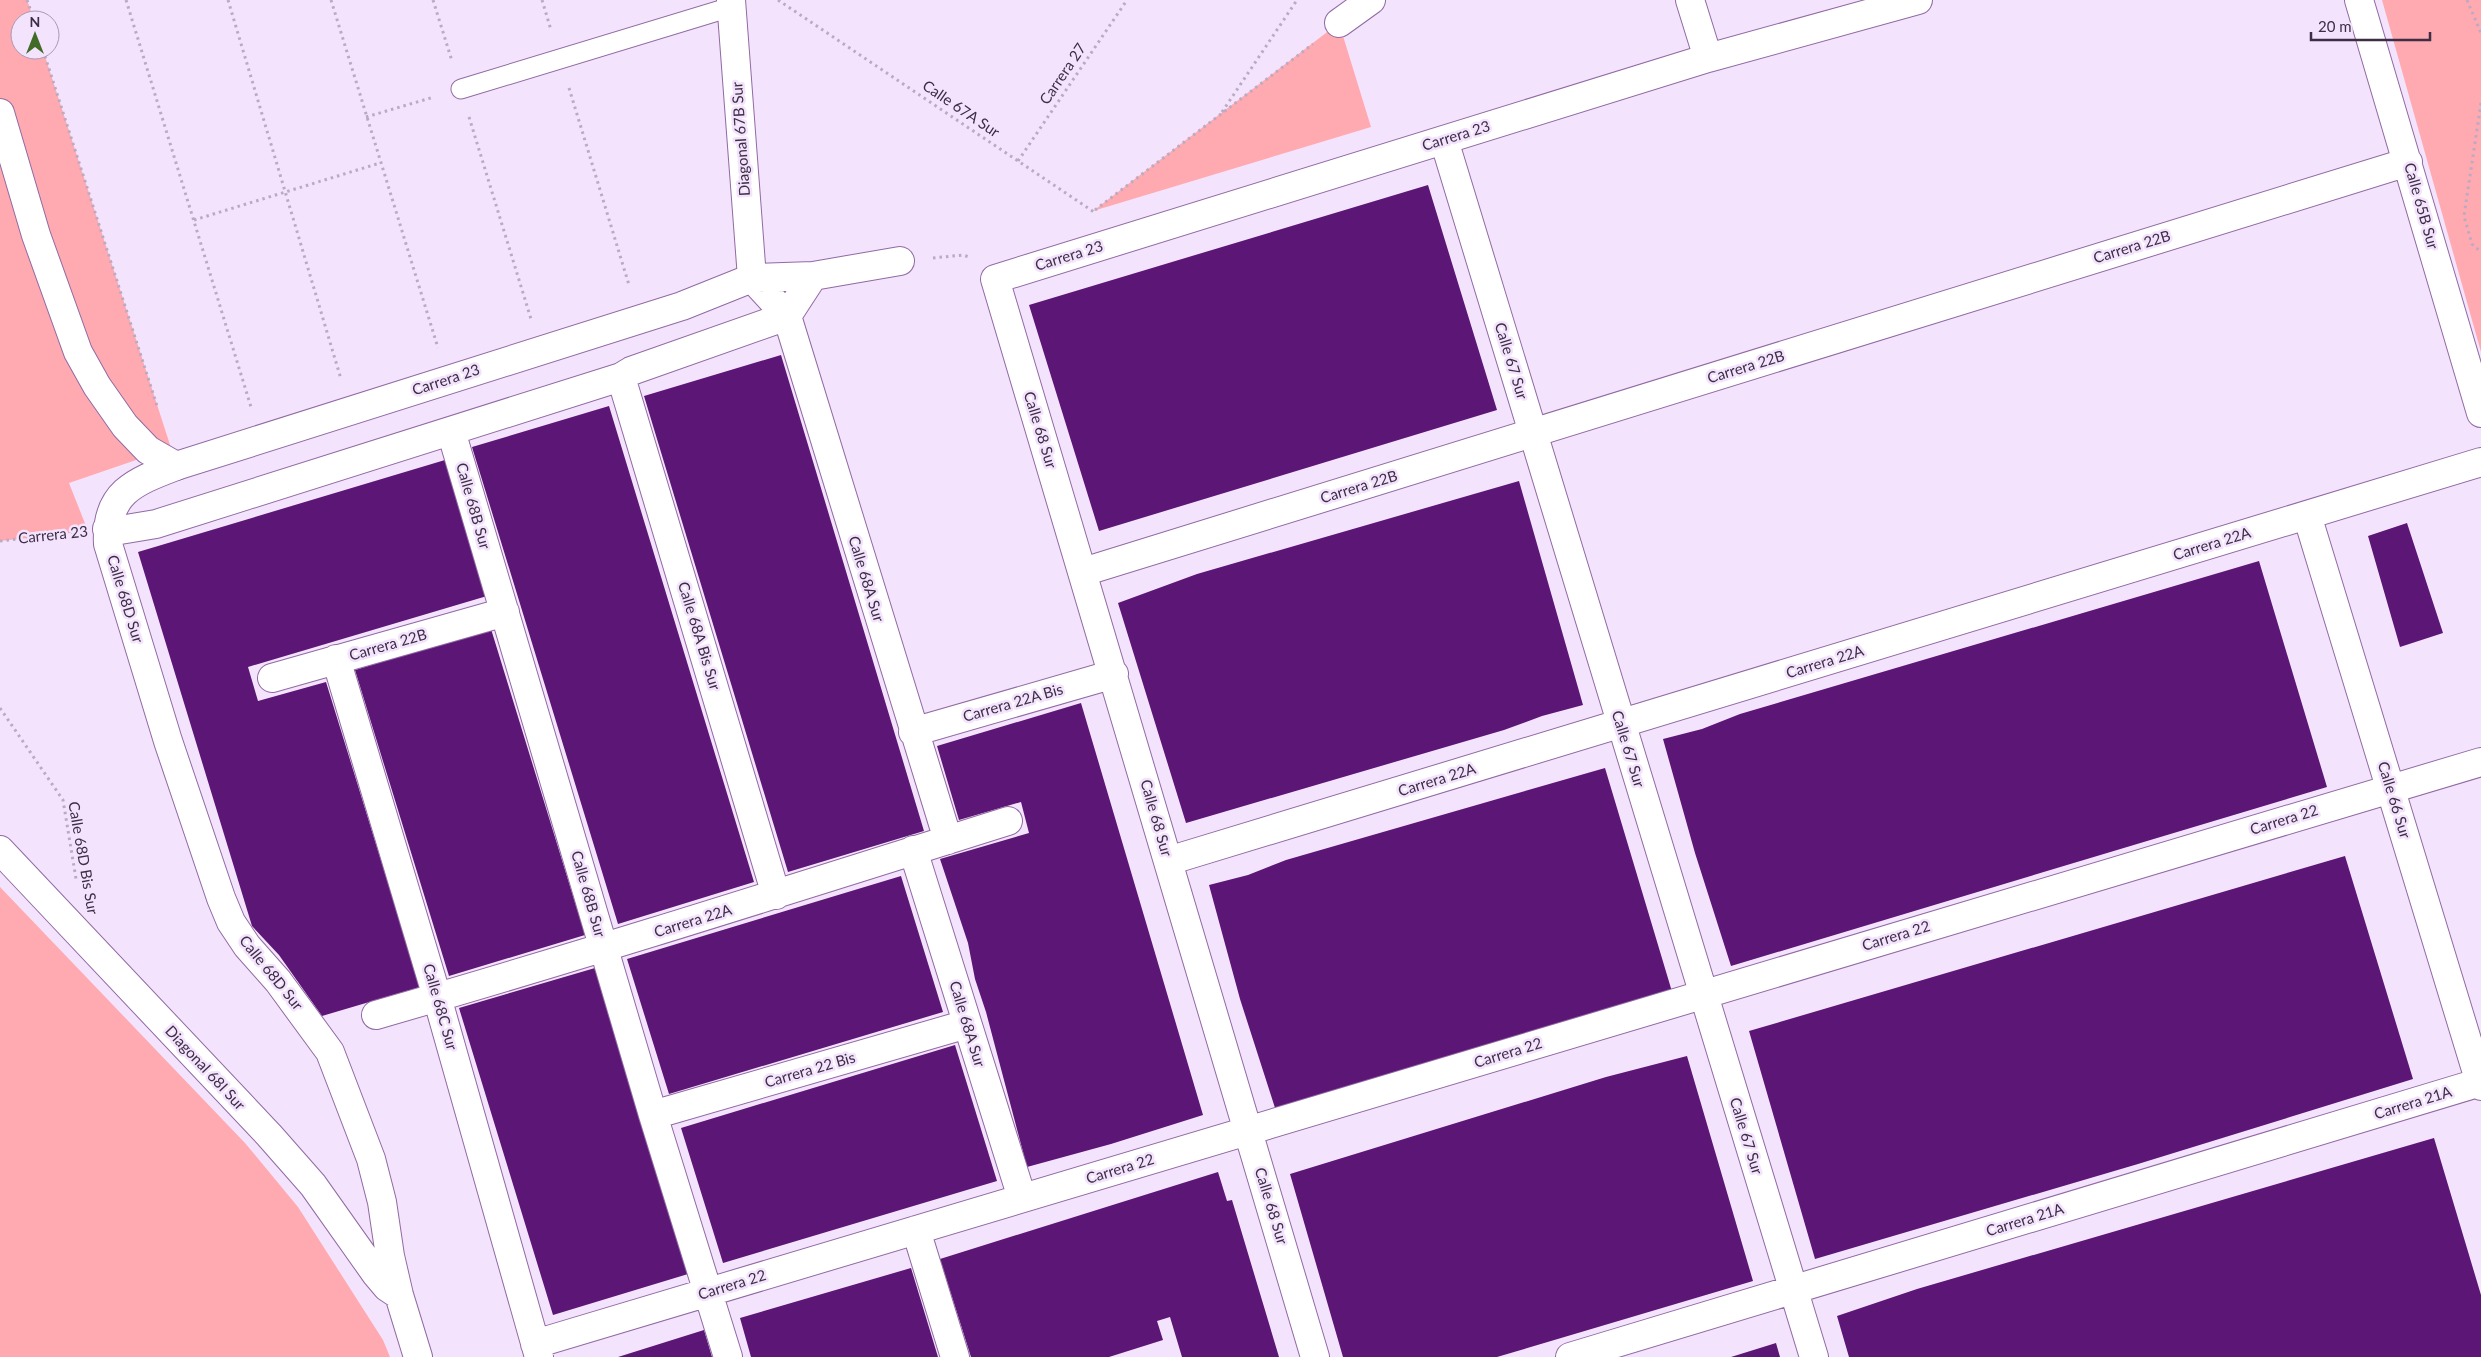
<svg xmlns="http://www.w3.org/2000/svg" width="2481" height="1357" font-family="Lato,sans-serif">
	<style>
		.green { fill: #feaab0 }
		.building { fill: #5c1675 }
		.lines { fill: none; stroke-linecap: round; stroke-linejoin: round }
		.service-casing { stroke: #916aa3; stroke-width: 21 }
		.pedestrian-casing { stroke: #916aa3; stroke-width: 30 }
		.minor-casing { stroke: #916aa3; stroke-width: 30 }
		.path { stroke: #bbaac3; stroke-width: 3; stroke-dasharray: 2.5 4; stroke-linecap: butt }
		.service { stroke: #fff; stroke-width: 19 }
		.pedestrian { stroke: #fff; stroke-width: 28 }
		.minor { stroke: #fff; stroke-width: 28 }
		.labels { text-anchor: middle; stroke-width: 5; stroke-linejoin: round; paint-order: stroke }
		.street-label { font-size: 15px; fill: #3d2d45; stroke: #f4e3fc }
	</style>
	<rect width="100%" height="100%" fill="#f4e3fc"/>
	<path class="green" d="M0,0H27L34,20H20V50H43L171,448L69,483L88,531L0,541Z
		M2382,0H2481V352Z
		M1339,23L1371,127L1093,211Z
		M0,887L245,1143L298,1207L383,1340L390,1357H0Z"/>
	<path class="building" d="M1428,185L1497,410L1099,531L1029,305Z
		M781,355L924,831L788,872L644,396Z
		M609,406L754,882L618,924L472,447Z
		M445,460L487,596L248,667L258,701L326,682L420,987L322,1016L279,955L252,926L138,552Z
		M1519,481L1583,705L1542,716L1504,730L1186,823L1118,603L1197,574Z
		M2407,523L2443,633L2400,647L2368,536Z
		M2259,561L2327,787L1731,966L1695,853L1663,739L1702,729L1740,714Z
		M491,629L585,935L449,976L355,670Z
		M1081,703L1203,1115L1111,1144L1027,1167L986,1012L975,979L968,943L940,859L1029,833L1021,802L959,820L937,746Z
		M1605,768L1673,995L1276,1111L1240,999L1209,885L1248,875L1286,860Z
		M2345,856L2413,1079L2138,1164L1815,1259L1749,1031Z
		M901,876L943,1012L669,1094L627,959Z
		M595,968L688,1274L553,1315L459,1008Z
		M955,1045L997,1181L723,1263L681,1128Z
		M1687,1056L1753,1281L1497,1357H1343L1290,1174L1606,1077Z
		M2434,1138L2481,1295V1357H1849L1837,1316L1917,1289Z
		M1218,1172L1227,1201L1232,1200L1279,1357H1182L1170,1317L1157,1321L1163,1340L1109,1357H971L940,1259Z
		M911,1268L938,1357H751L740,1318Z
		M704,1330L712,1357H618Z
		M1776,1343L1780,1357H1731Z"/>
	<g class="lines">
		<g class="service-casing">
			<path id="service" d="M461,89L731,7"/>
		</g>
		<g class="pedestrian-casing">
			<path id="pedestrian" d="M0,113L36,235L78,352L97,386L125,426L148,450L176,466"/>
		</g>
		<g class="minor-casing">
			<path id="minor" d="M731,0L752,278
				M1690,0L1708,58
				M2359,0L2481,413
				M1339,23L1371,0
				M1444,140L1814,1357
				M752,278L787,316L948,840
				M621,377L776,895
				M451,431L653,1115L728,1357
				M2307,515L2481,1086
				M107,529L120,530L156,524L621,377L631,371L787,316L813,276
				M1083,572L2408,162
				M336,659L437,997L539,1357
				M272,678L505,612
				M913,732L1114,674
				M0,850L269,1135L313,1185L376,1274L387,1287L399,1295
				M913,850L1022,1198
				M1168,861L2481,462
				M376,1015C588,954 798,887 1008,821
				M653,1115L967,1024
				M916,1230L955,1357
				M535,1344L2481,762
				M418,1357L399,1295L390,1256L382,1202L371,1159L330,1052L278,981L247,946L231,922L221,898L168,741L108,544C105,493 134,482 176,466L682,306L752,278L813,276L900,261
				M1315,1357L995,279L1708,58L1918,0
				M1570,1357L2481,1082"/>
		</g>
		<path class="path" d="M27,0L34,20
			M126,0L251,407
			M228,0L341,379
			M331,0L438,348
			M433,0L452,61
			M542,0L551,30
			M778,0L1094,212
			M2467,0L2481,33
			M43,50L158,409
			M569,88L629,285
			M2481,103L2464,216L2472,244L2481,252
			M1222,112L1297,0
			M366,117L434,97
			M469,117L531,319
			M1018,161L1127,0
			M1095,210L1313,44
			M194,220L380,163
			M933,258L963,255L969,257
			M0,541L74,533
			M0,708L63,800L76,879"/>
		<use href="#service" class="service"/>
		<use href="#pedestrian" class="pedestrian"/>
		<use href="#minor" class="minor"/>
	</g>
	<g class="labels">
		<g class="street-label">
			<text transform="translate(1063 74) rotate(-56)" y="5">Carrera 27</text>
			<text transform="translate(961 109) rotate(34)" y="5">Calle 67A Sur</text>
			<text transform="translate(1456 136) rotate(-17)" y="5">Carrera 23</text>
			<text transform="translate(741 139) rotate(-94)" y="5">Diagonal 67B Sur</text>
			<text transform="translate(2421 206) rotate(74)" y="5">Calle 65B Sur</text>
			<text transform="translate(2132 247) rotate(-17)" y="5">Carrera 22B</text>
			<text transform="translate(1069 256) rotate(-17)" y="5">Carrera 23</text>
			<text transform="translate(1511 361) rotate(73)" y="5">Calle 67 Sur</text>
			<text transform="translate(1746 367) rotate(-17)" y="5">Carrera 22B</text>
			<text transform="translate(446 380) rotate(-18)" y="5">Carrera 23</text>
			<text transform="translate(1040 430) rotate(73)" y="5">Calle 68 Sur</text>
			<text transform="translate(1359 487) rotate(-17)" y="5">Carrera 22B</text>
			<text transform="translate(473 506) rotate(74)" y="5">Calle 68B Sur</text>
			<text transform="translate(53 535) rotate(-6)" y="5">Carrera 23</text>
			<text transform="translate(2212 544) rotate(-17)" y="5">Carrera 22A</text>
			<text transform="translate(866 579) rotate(73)" y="5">Calle 68A Sur</text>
			<text transform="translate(125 599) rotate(73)" y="5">Calle 68D Sur</text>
			<text transform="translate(699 636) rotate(73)" y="5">Calle 68A Bis Sur</text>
			<text transform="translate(388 645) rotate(-16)" y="5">Carrera 22B</text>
			<text transform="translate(1825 662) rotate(-17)" y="5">Carrera 22A</text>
			<text transform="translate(1013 703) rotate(-16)" y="5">Carrera 22A Bis</text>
			<text transform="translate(1628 749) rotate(73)" y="5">Calle 67 Sur</text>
			<text transform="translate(1437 780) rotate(-17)" y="5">Carrera 22A</text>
			<text transform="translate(2394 800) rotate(73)" y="5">Calle 66 Sur</text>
			<text transform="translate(1156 818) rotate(74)" y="5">Calle 68 Sur</text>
			<text transform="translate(2284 820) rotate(-17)" y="5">Carrera 22</text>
			<text transform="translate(83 858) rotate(80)" y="5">Calle 68D Bis Sur</text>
			<text transform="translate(588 894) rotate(74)" y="5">Calle 68B Sur</text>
			<text transform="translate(693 921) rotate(-17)" y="5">Carrera 22A</text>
			<text transform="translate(1896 936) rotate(-17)" y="5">Carrera 22</text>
			<text transform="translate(271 973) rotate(51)" y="5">Calle 68D Sur</text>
			<text transform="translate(440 1007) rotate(74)" y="5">Calle 68C Sur</text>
			<text transform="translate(967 1024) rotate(73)" y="5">Calle 68A Sur</text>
			<text transform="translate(1508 1053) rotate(-17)" y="5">Carrera 22</text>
			<text transform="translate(205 1068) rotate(47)" y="5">Diagonal 68I Sur</text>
			<text transform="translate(810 1070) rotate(-16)" y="5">Carrera 22 Bis</text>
			<text transform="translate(2413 1103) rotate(-17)" y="5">Carrera 21A</text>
			<text transform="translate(1746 1136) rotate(73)" y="5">Calle 67 Sur</text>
			<text transform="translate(1120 1169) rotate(-17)" y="5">Carrera 22</text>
			<text transform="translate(1271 1206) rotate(73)" y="5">Calle 68 Sur</text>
			<text transform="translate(2025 1220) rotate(-17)" y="5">Carrera 21A</text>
			<text transform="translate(732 1285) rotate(-17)" y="5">Carrera 22</text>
		</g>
	</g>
	<g transform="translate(35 35)"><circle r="24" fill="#f4e3fc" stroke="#ab9ab3"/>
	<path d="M0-4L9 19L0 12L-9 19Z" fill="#426b27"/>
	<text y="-8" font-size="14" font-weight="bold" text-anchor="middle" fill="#3d2d45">N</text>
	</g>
	<path d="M2311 32v8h119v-8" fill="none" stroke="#3d2d45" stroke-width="2.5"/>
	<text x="2318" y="32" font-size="15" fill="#3d2d45" stroke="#f4e3fc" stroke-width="4" paint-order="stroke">20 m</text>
</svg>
